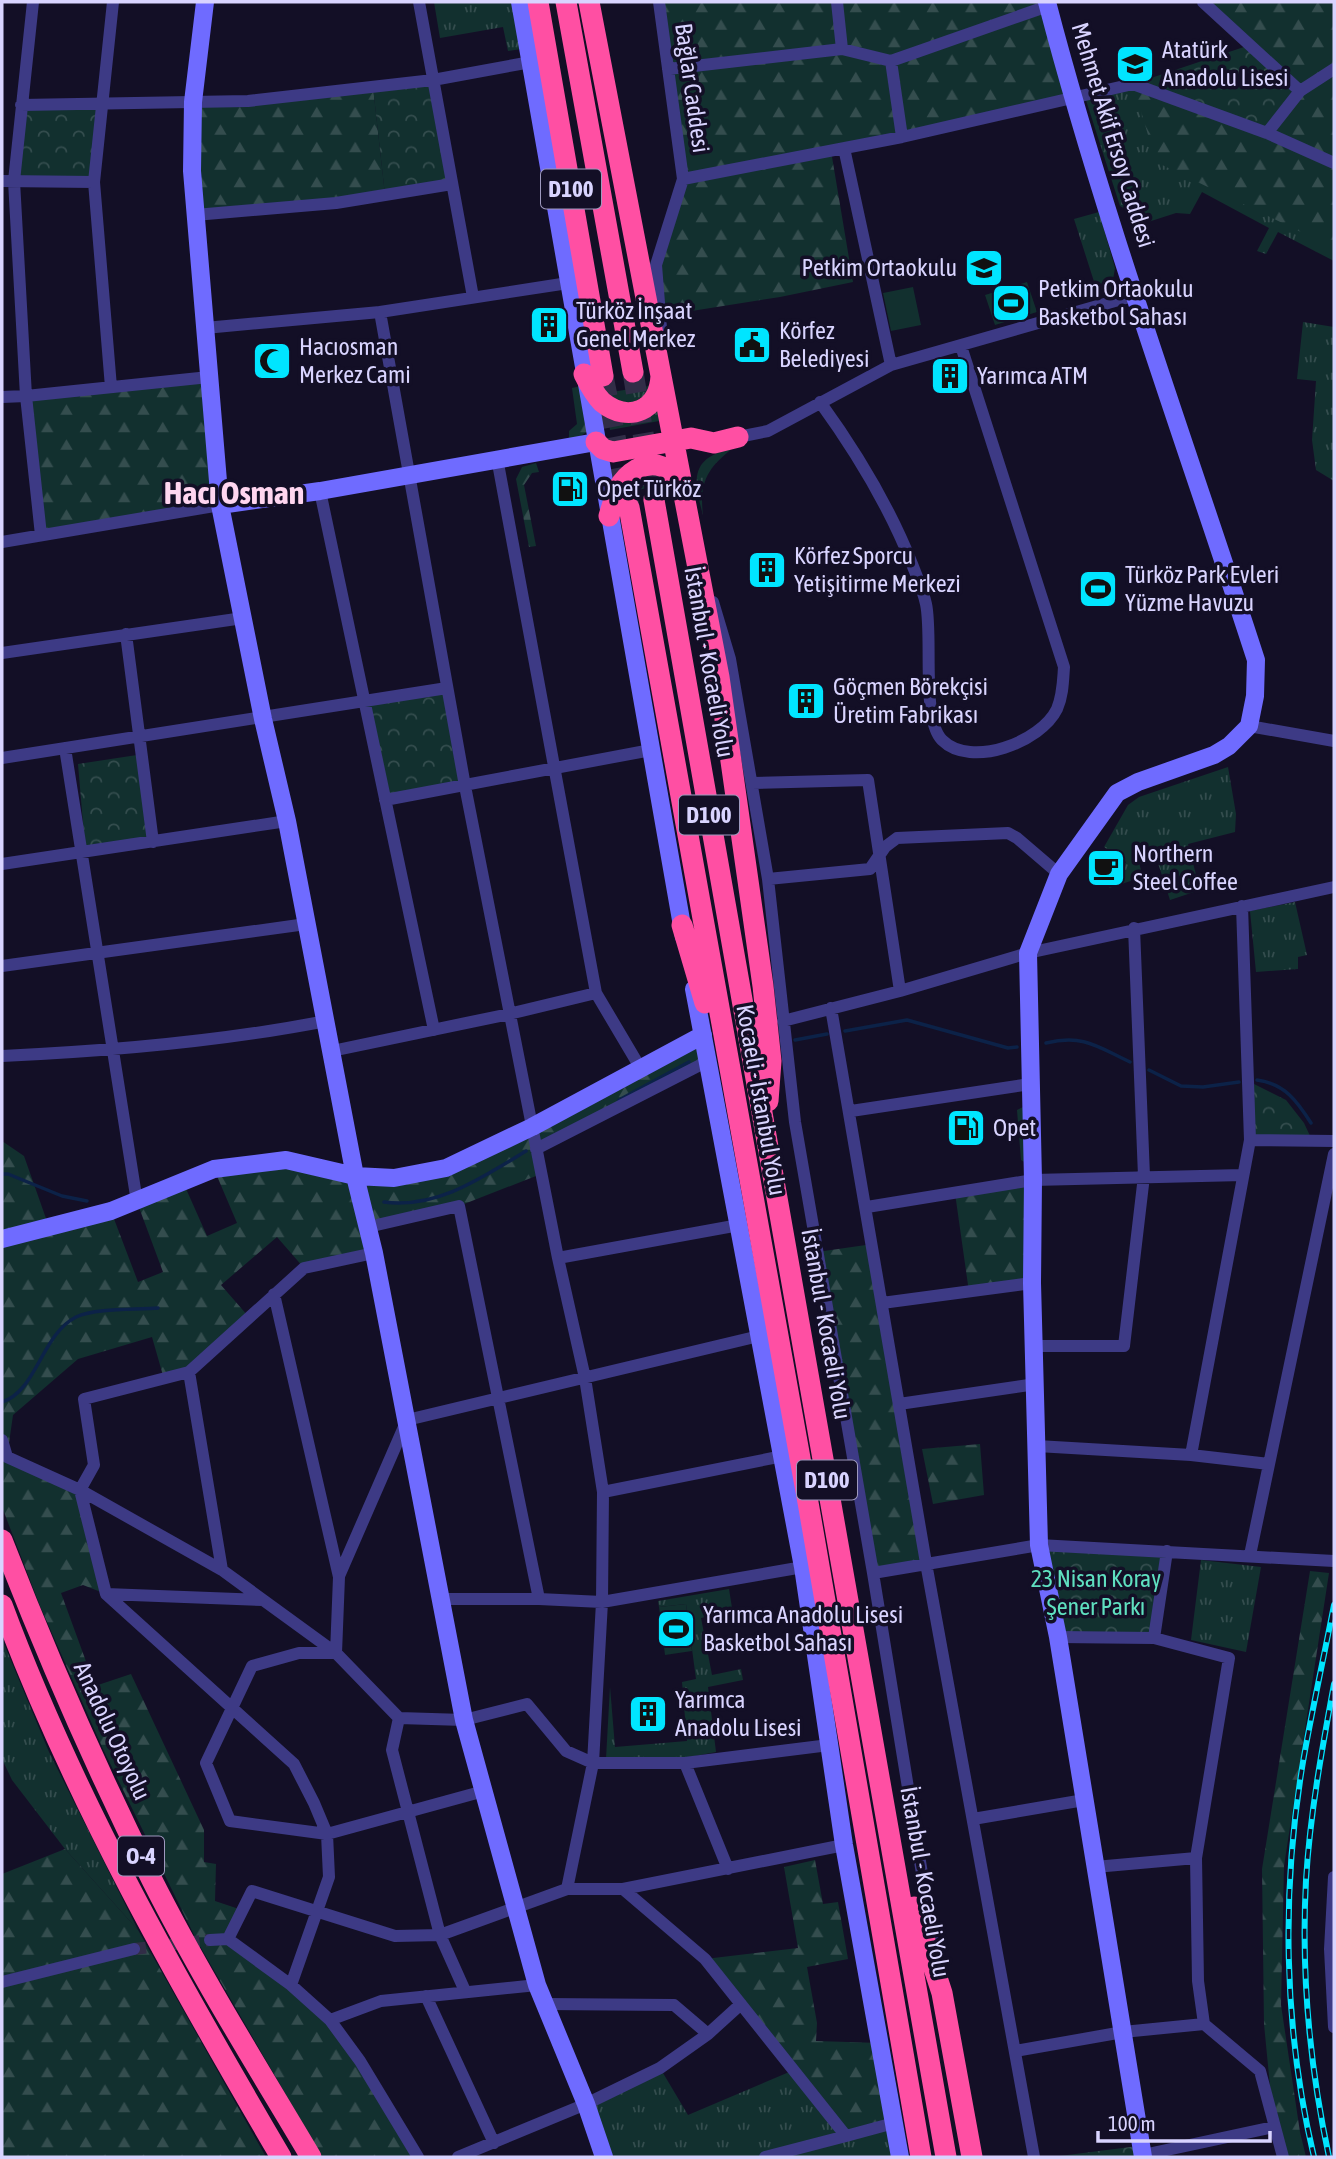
<svg xmlns="http://www.w3.org/2000/svg" width="1336" height="2159" font-family="'Asap Condensed',sans-serif">
	<style>
		.grass { fill: url(#grass-tufts) }
		.forest { fill: url(#forest-firs) }
		.park { fill: url(#park-crowns) }
		.garden { fill: #12302f }
		.water { fill: url(#water-rules) }
		.lines { fill: none; stroke-linecap: round; stroke-linejoin: round }
		.stream { stroke: #0c2248; stroke-width: 3.5 }
		.street-tunnel { stroke: #312d47; stroke-width: 12; stroke-dasharray: 12 6; stroke-linecap: butt }
		.highway-tunnel { stroke: #312d47; stroke-width: 21; stroke-dasharray: 21 10; stroke-linecap: butt }
		.street { stroke: #3d3a85; stroke-width: 12 }
		.secondary { stroke: #6f6bff; stroke-width: 18 }
		.highway { stroke: #ff4fa3; stroke-width: 21 }
		.rail-casing { stroke: #00e5ff; stroke-width: 6 }
		.rail { stroke: #130f26; stroke-width: 3.5; stroke-dasharray: 10; stroke-linecap: butt }
		.labels { text-anchor: middle; stroke-width: 7; stroke-linejoin: round; paint-order: stroke }
		.shield { fill: #130f26; stroke: #9e99be; stroke-width: 2 }
		.shield-label { font-size: 23px; font-weight: bold; fill: #d9d4ff }
		.poi-label { font-size: 24px; fill: #d9d4ff; stroke: #130f26; text-anchor: start }
		.street-label { font-size: 24px; fill: #d9d4ff; stroke: #130f26 }
		.park-label { font-size: 24px; fill: #5fe0c0; stroke: #130f26 }
		.district-label { font-size: 32px; font-weight: bold; fill: #ffd6f0; stroke: #130f26 }
	</style>
	<defs>
		<pattern id="grass-tufts" width="24" height="20" patternUnits="userSpaceOnUse" patternTransform="scale(1.75)"><rect width="24" height="20" fill="#12302f"/><path d="M3 7l-1-3M5 7V3M7 7l1-3M15 17l-1-3M17 17v-4M19 17l1-3" fill="none" stroke="#344d4e"/></pattern>
		<pattern id="forest-firs" width="22" height="20" patternUnits="userSpaceOnUse" patternTransform="scale(1.75)"><rect width="22" height="20" fill="#12302f"/><path d="M5 1l3.5 6h-7zM16 11l3.5 6h-7z" fill="#344d4e"/></pattern>
		<pattern id="park-crowns" width="20" height="18" patternUnits="userSpaceOnUse" patternTransform="scale(1.75)"><rect width="20" height="18" fill="#12302f"/><path d="M2 6a3 3 0 1 1 6 0M12 15a3 3 0 1 1 6 0" fill="none" stroke="#344d4e"/></pattern>
		<pattern id="water-rules" width="6" height="5" patternUnits="userSpaceOnUse" patternTransform="scale(1.75)"><rect width="6" height="5" fill="#0c2248"/><path d="M0 2.5h6" fill="none" stroke="#2f4163"/></pattern>
	</defs>
	<rect width="100%" height="100%" fill="#130f26"/>
	<path class="grass" d="M434,2H520L528,48L508,51L503,27L440,38Z
		M1133,84L1334,243V261L1278,232L1266,254L1257,251L1269,228L1202,192L1190,214L1176,213L1148,222L1120,206L1084,94Z
		M1099,212L1115,268L1111,291L1098,294L1074,219Z
		M1303,322L1334,327V481L1316,470L1312,440L1316,381L1297,379Z
		M649,386L651,394L627,406L609,395L612,392Z
		M658,406L659,421L610,430L608,414Z
		M733,448C707,468 699,483 703,515C693,479 690,458 733,448Z
		M653,470L671,483L628,492L629,484Z
		M1228,767L1236,814L1235,832L1188,844L1200,890L1170,900L1156,857L1139,863L1143,877L1109,888L1126,862L1104,847L1128,805L1139,797Z
		M1295,902L1307,955L1298,957V969L1256,972L1250,911Z
		M1023,1107L1026,1163L1021,1160L1017,1110Z
		M1201,1560L1261,1567L1246,1652L1191,1640Z
		M729,1589L732,1608L729,1612L701,1618L712,1675L741,1669L743,1680L708,1687L716,1752L679,1759H606L610,1687L615,1747L687,1741L682,1682L696,1679L686,1604L659,1607L658,1601Z
		M2,1639L49,1752L138,1930L65,1849L12,1780L2,1759Z
		M660,2068L688,2115L794,2070L894,2123L900,2157H605L586,2104Z"/>
	<path class="forest" d="M659,2H1047L1073,97L831,151L853,282L780,297L679,313L666,318L656,265L683,179Z
		M1203,2H1334V248L1156,162L1133,84L1300,91Z
		M373,87L385,195L195,215L193,102Z
		M209,377L220,505L41,535L26,396Z
		M581,386L587,432L577,438L569,440V431L577,424L572,388Z
		M536,463L539,472L532,473L524,485L536,546L529,547L516,479L522,467Z
		M703,1035L708,1061L536,1149L541,1174L459,1206L368,1227L374,1253L304,1268L277,1237L221,1285L248,1316L189,1372L164,1379L152,1337L78,1359L13,1415L7,1457L80,1490L106,1594L83,1585L61,1593L95,1686L131,1674L204,1830V1862L216,1864L215,1901L242,1910L228,1939L330,2020L418,2157H322L197,1941L103,1749L40,1606L2,1507V1141L24,1156L49,1227L111,1211L138,1282L163,1272L137,1202L183,1182L207,1236L237,1223L214,1169L286,1160L355,1176L446,1168Z
		M1033,1180L1032,1283L969,1292L955,1193Z
		M873,1244L926,1563L873,1573L817,1252Z
		M980,1444L984,1495L933,1504L922,1449Z
		M1310,1571L1329,1573L1284,1866L1281,2005L1300,2132L1306,2157H1283L1274,2127L1264,2024L1262,1869Z
		M65,1849L138,1930L266,2157H2V1874Z
		M815,1860L823,1904L838,1902L848,1959L807,1967L817,2023L816,2041L880,2043L894,2123L846,2136L705,1959L798,1948L784,1867Z"/>
	<path class="park" d="M1250,45L1300,91L1267,133L1133,84Z
		M433,80L452,184L385,195L373,87Z
		M21,105H102L94,182L14,181Z
		M447,688L465,786L385,800L364,701Z
		M137,755L148,837L85,847L78,764Z
		M1254,1084L1286,1100L1304,1123L1311,1138L1254,1137Z
		M1039,1545L1167,1551L1154,1638L1058,1637Z
		M1138,2146L1141,2157H1052Z"/>
	<path class="garden" d="M1027,282L1037,312L995,325L985,295Z
		M913,287L921,325L891,331L883,293Z
		M686,1604L692,1651L665,1655L659,1607Z"/>
	<path class="water" d="M1102,578L1108,595L1095,599L1089,583Z"/>
	<g class="lines">
		<path class="stream" d="M845,1031L907,1020L1008,1048L1017,1047
			M795,1040L827,1034
			M1046,1043C1084,1034 1098,1047 1130,1062
			M1149,1070L1181,1086L1203,1087L1239,1082
			M1257,1080C1285,1084 1297,1101 1311,1123
			M619,1100L689,1062
			M2,1174H8L62,1196L87,1201
			M384,1202C437,1209 483,1177 526,1151
			M2,1402C37,1391 41,1335 76,1317C96,1308 135,1310 158,1308"/>
		<path class="street-tunnel" d="M134,1949L210,1940"/>
		<path class="highway-tunnel" d="M633,372L654,500
			M603,376L629,507"/>
		<path class="street" d="M33,2L14,181L26,396L41,535
			M419,2L473,297
			M659,2L683,179L656,265L661,328
			M1203,2L1300,91
			M842,49L891,61L1048,6
			M891,61L902,137
			M668,69L842,49L837,2
			M21,105L248,101L433,80L531,62
			M1267,133L1300,91L1334,69
			M844,148L891,365
			M683,179L902,137L1133,84L1267,133L1334,163
			M2,181L94,182
			M195,215L336,203L452,184
			M380,312L465,786L558,1258L585,1378L603,1492L602,1602L593,1763L567,1889
			M205,328L380,312L568,283
			M111,387L94,182L113,2
			M2,397L26,396L209,377
			M820,402C857,453 889,506 912,564C917,577 923,590 926,604C933,635 921,719 942,740C971,769 1041,742 1057,709C1063,695 1063,681 1064,667L961,346
			M738,437L768,431L891,365L1136,295
			M497,458L596,993L641,1069
			M320,491L434,1030
			M2,542L220,505
			M713,602L730,659L768,879L795,1122L873,1573L1039,1545L1334,1561
			M126,634L153,842
			M2,653L243,618
			M1249,726L1334,741
			M65,748L137,1202
			M2,758L447,688
			M752,783L868,780L900,991
			M385,800L651,750
			M2,864L287,821
			M768,879L870,869L885,847L897,838L1008,833L1017,838L1059,874
			M2,966L306,924
			M831,1008L926,1563L1034,2157
			M783,1021L900,991L1028,953L1334,887
			M332,1051L509,1014L596,993
			M2,1056C111,1051 218,1042 326,1021
			M851,1111L1030,1084
			M1250,1140L1334,1141
			M536,1149L708,1061
			M867,1207L1033,1180L1243,1175
			M368,1227L459,1206L539,1599
			M558,1258L739,1225
			M274,1294L339,1577L336,1653H299L252,1666L206,1763L230,1821L327,1834L484,1791
			M882,1303L1032,1283
			M1035,1346H1124L1144,1176L1134,928
			M189,1372L222,1570
			M899,1404L1036,1384
			M2,1440L7,1457L80,1490L222,1570L336,1653L399,1718L464,1720L527,1704L566,1751L593,1763H685L829,1745
			M1037,1446L1191,1455L1269,1464
			M1191,1455L1250,1140L1242,906
			M603,1492L783,1456
			M1250,1555L1334,1154
			M873,1573L933,1941
			M339,1576L407,1420L759,1336
			M106,1594L263,1600
			M442,1599H539L602,1602L803,1567
			M1154,1638L1167,1551
			M399,1718L392,1750L440,1935L465,1991
			M685,1763L728,1869
			M973,1819L1084,1800
			M1095,1867L1196,1858
			M1334,1877L1330,1949L1334,2027
			M623,1889L705,1959L846,2136L894,2123
			M228,1939L252,1891L395,1936L440,1935L567,1889H623L844,1845
			M210,1940L228,1939L291,1985L330,2020L360,2061L418,2157
			M2,1982L134,1949
			M291,1985L329,1877L327,1834L314,1803L294,1764L106,1594L80,1490L94,1465L84,1399L189,1372L304,1268L374,1253
			M426,1996L494,2143
			M544,2004L674,2005L708,2034
			M330,2020L381,2001L537,1985
			M1204,2024L1260,2071L1283,2157
			M1015,2051L1123,2032L1204,2024L1198,1981L1196,1858L1229,1658L1154,1638L1058,1637
			M1143,2155L1274,2127
			M458,2157L586,2104L660,2068L708,2034L741,2004
			M765,2157L846,2136"/>
		<path class="secondary" d="M205,2L193,102L192,171L220,505L263,719L287,821L355,1176L374,1253L464,1720L537,1985L586,2104L604,2157
			M520,2L684,937
			M1047,2C1105,224 1185,441 1256,660L1255,696L1249,726L1229,746L1214,755L1138,782L1117,793L1059,874L1028,953L1033,1180L1032,1283L1039,1545L1058,1637L1143,2157
			M220,505L320,491L596,442
			M694,989L803,1567L844,1845L900,2157
			M2,1239L111,1211L214,1169L286,1160L355,1176L394,1178L446,1168L532,1127L703,1035"/>
		<path class="highway" d="M538,2L603,376
			M566,2L633,372
			M589,2L719,677L763,986L771,1061L768,1101
			M584,374C589,384 594,394 602,402C629,424 659,410 661,376
			M596,442L603,449L613,452L691,438L714,443L738,437
			M654,500L946,2157
			M629,507L809,1508L921,2157
			M609,516C612,507 614,498 618,489C626,474 645,459 663,467C672,471 677,480 682,487
			M682,925L705,1003
			M2,1540C47,1656 97,1770 152,1880C200,1975 257,2066 311,2157
			M2,1605C74,1799 177,1980 281,2157
			M914,1907L942,1993L972,2157"/>
		<g class="rail-casing">
			<path id="rail" d="M1314,2157C1283,2027 1281,1888 1304,1756C1313,1706 1324,1656 1334,1605
				M1329,2157C1310,2068 1301,1972 1306,1880C1310,1814 1322,1749 1334,1684"/>
		</g>
		<use href="#rail" class="rail"/>
	</g>
	<defs>
		<g id="school-square" transform="scale(2.0125)"><rect x="-9" y="-9" width="18" height="18" rx="4" fill="#00e5ff" stroke="#130f26"/><path d="M0-5L7-2L0 1L-7-2ZM-4 1L0 2.5L4 1V4Q0 6-4 4Z" fill="#111"/></g>
		<g id="stadium-square" transform="scale(2.0125)"><rect x="-9" y="-9" width="18" height="18" rx="4" fill="#00e5ff" stroke="#130f26"/><path d="M0-5a6.5 5 0 1 0 0 10a6.5 5 0 1 0 0-10ZM-3.5-1.8h7v3.6h-7Z" fill="#111"/></g>
		<g id="building-square" transform="scale(2.0125)"><rect x="-9" y="-9" width="18" height="18" rx="4" fill="#00e5ff" stroke="#130f26"/><path d="M-4-6H4V6H1V3H-1V6H-4ZM-2.5-4.3h1.7v1.8h-1.7ZM.8-4.3h1.7v1.8H.8ZM-2.5-1h1.7V.8h-1.7ZM.8-1h1.7V.8H.8Z" fill="#111"/></g>
		<g id="civic-square" transform="scale(2.0125)"><rect x="-9" y="-9" width="18" height="18" rx="4" fill="#00e5ff" stroke="#130f26"/><path d="M-.6-6.5H3V-4.5H.6V-3L4-1V1h2V6H-6V1h2V-1L-.6-3ZM-1.2 2.5V6h2.4V2.5Z" fill="#111"/></g>
		<g id="mosque-square" transform="scale(2.0125)"><rect x="-9" y="-9" width="18" height="18" rx="4" fill="#00e5ff" stroke="#130f26"/><path d="M3.5-4.9A6 6 0 1 0 3.5 4.9A5 5 0 1 1 3.5-4.9Z" fill="#111"/></g>
		<g id="fuel-square" transform="scale(2.0125)"><rect x="-9" y="-9" width="18" height="18" rx="4" fill="#00e5ff" stroke="#130f26"/><path d="M-5.5-6h7V0h2V4h1.3V-2.5L3-4.5l.8-.8L6-3V5H2.5V1h-1V6h-7ZM-4.2-4.7v3.2H.2V-4.7Z" fill="#111"/></g>
		<g id="cafe-square" transform="scale(2.0125)"><rect x="-9" y="-9" width="18" height="18" rx="4" fill="#00e5ff" stroke="#130f26"/><path d="M-5.5-4.5H6V0H3Q3 3.5 0 3.5H-2.5Q-5.5 3.5-5.5 0ZM3-3.2v2h1.7v-2ZM-6 4.5H4V6H-6Z" fill="#111"/></g>
	</defs>
	<g fill-rule="evenodd">
		<use href="#school-square" x="1135" y="64"/>
		<use href="#school-square" x="984" y="268"/>
		<use href="#stadium-square" x="1011" y="303"/>
		<use href="#building-square" x="549" y="325"/>
		<use href="#civic-square" x="752" y="345"/>
		<use href="#mosque-square" x="272" y="361"/>
		<use href="#building-square" x="950" y="376"/>
		<use href="#fuel-square" x="570" y="489"/>
		<use href="#building-square" x="767" y="570"/>
		<use href="#stadium-square" x="1098" y="589"/>
		<use href="#building-square" x="806" y="701"/>
		<use href="#cafe-square" x="1106" y="868"/>
		<use href="#fuel-square" x="966" y="1128"/>
		<use href="#stadium-square" x="676" y="1629"/>
		<use href="#building-square" x="648" y="1714"/>
	</g>
	<g class="labels">
		<g class="shield">
			<rect x="541" y="169.5" width="60" height="39" rx="5"/>
			<rect x="679" y="795.5" width="60" height="39" rx="5"/>
			<rect x="797" y="1460.5" width="60" height="39" rx="5"/>
			<rect x="118" y="1836.5" width="46" height="39" rx="5"/>
		</g>
		<g class="shield-label">
			<text x="571" y="197">D100</text>
			<text x="709" y="823">D100</text>
			<text x="827" y="1488">D100</text>
			<text x="141" y="1864">O-4</text>
		</g>
		<g class="poi-label">
			<text x="1162" y="58">Atatürk<tspan x="1162" dy="28">Anadolu Lisesi</tspan></text>
			<text x="957" y="276" text-anchor="end">Petkim Ortaokulu</text>
			<text x="1038" y="297">Petkim Ortaokulu<tspan x="1038" dy="28">Basketbol Sahası</tspan></text>
			<text x="576" y="319">Türköz İnşaat<tspan x="576" dy="28">Genel Merkez</tspan></text>
			<text x="779" y="339">Körfez<tspan x="779" dy="28">Belediyesi</tspan></text>
			<text x="299" y="355">Hacıosman<tspan x="299" dy="28">Merkez Cami</tspan></text>
			<text x="977" y="384">Yarımca ATM</text>
			<text x="597" y="497">Opet Türköz</text>
			<text x="794" y="564">Körfez Sporcu<tspan x="794" dy="28">Yetişitirme Merkezi</tspan></text>
			<text x="1125" y="583">Türköz Park Evleri<tspan x="1125" dy="28">Yüzme Havuzu</tspan></text>
			<text x="833" y="695">Göçmen Börekçisi<tspan x="833" dy="28">Üretim Fabrikası</tspan></text>
			<text x="1133" y="862">Northern<tspan x="1133" dy="28">Steel Coffee</tspan></text>
			<text x="993" y="1136">Opet</text>
			<text x="703" y="1623">Yarımca Anadolu Lisesi<tspan x="703" dy="28">Basketbol Sahası</tspan></text>
			<text x="675" y="1708">Yarımca<tspan x="675" dy="28">Anadolu Lisesi</tspan></text>
		</g>
		<g class="street-label">
			<text transform="translate(692 88) rotate(82)" y="8">Bağlar Caddesi</text>
			<text transform="translate(1113 135) rotate(73)" y="8">Mehmet Akif Ersoy Caddesi</text>
			<text transform="translate(709 662) rotate(80)" y="8">İstanbul - Kocaeli Yolu</text>
			<text transform="translate(761 1100) rotate(80)" y="8">Kocaeli - İstanbul Yolu</text>
			<text transform="translate(826 1324) rotate(80)" y="8">İstanbul - Kocaeli Yolu</text>
			<text transform="translate(112 1731) rotate(65)" y="8">Anadolu Otoyolu</text>
			<text transform="translate(925 1882) rotate(80)" y="8">İstanbul - Kocaeli Yolu</text>
		</g>
		<g class="park-label">
			<text x="1096" y="1587">23 Nisan Koray<tspan x="1096" dy="28">Şener Parkı</tspan></text>
		</g>
		<g class="district-label">
			<text x="234" y="504">Hacı Osman</text>
		</g>
	</g>
	<rect width="1336" height="2159" fill="none" stroke="#d9d4ff" stroke-width="7"/>
	<path d="M1098 2131v10h172v-10" fill="none" stroke="#d9d4ff" stroke-width="3.5"/>
	<text x="1108" y="2131" font-size="21" fill="#d9d4ff" stroke="#130f26" stroke-width="5" paint-order="stroke">100 m</text>
</svg>
